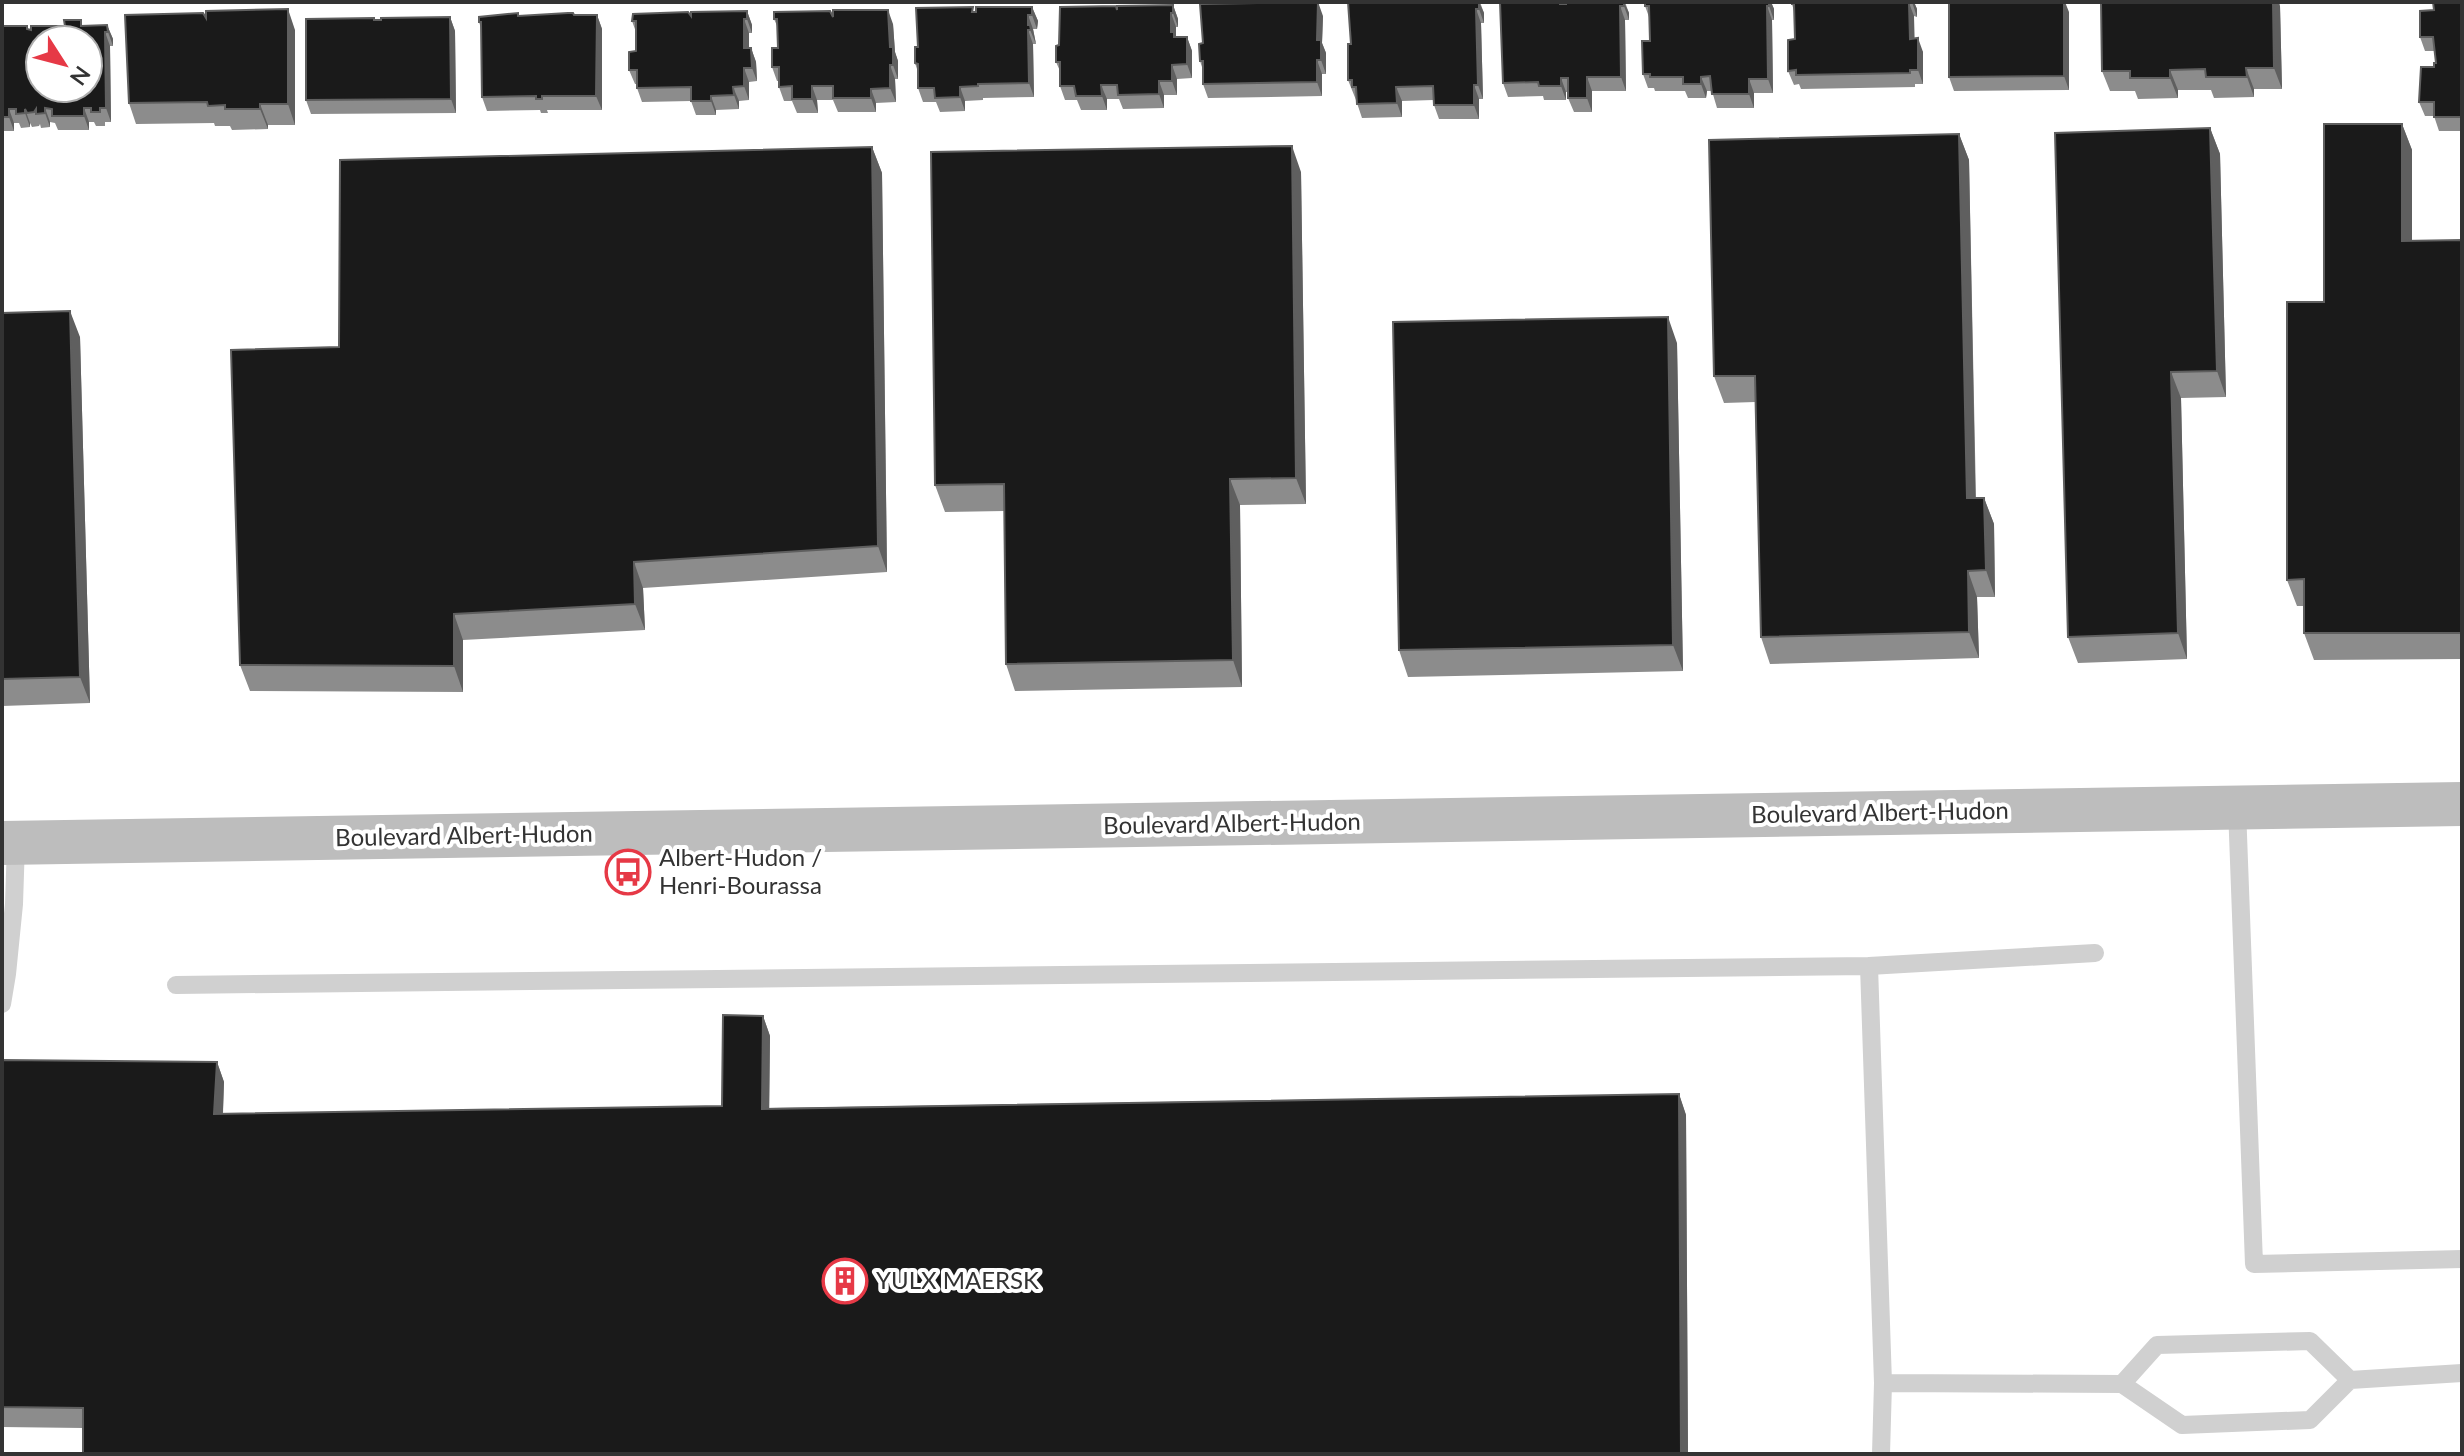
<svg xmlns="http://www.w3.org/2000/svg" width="2464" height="1456" font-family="Lato,sans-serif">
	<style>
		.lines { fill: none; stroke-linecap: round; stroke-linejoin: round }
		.lane { stroke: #d0d0d0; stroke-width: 18 }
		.secondary { stroke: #bdbdbd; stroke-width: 44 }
		.wall { fill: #8c8c8c }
		.shaded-wall { fill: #5f5f5f }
		.building { fill: #1a1a1a; stroke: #5f5f5f; stroke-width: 2; fill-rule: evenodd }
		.labels { text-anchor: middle; stroke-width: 8; stroke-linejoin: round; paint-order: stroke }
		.street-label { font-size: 24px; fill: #333; stroke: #fff }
		.poi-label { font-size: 24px; fill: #333; stroke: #fff; text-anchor: start }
	</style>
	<rect width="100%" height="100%" fill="#fff"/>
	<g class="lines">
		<path class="lane" d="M2237,808L2254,1264L2462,1259
			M1869,966L2095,953
			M176,985L1869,966L1883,1383L1881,1454
			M2,1004L7,974L14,904L16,843
			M1883,1383L2122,1384L2182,1425L2310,1420L2350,1380L2462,1373
			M2122,1384L2157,1345L2310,1341L2350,1380"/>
		<path class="secondary" d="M2,843L2462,804"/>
	</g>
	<path class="wall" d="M1348,2H1480L1484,13V23H1481L1483,99H1479V119H1439L1434,105L1433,100L1402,101V117L1362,118L1356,100L1348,80L1351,44Z
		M1500,2H1561L1562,4H1566V2H1625L1629,13V20H1625L1626,91H1592V112H1574L1568,98V92H1566V100H1544L1543,96L1508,97L1503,83Z
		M1645,2H1771L1774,9V20H1772L1773,93H1754V108H1717L1712,91H1707L1706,98H1688L1685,91H1655L1654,88H1648L1643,74L1650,41L1649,17L1645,6Z
		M1914,2L1917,9V17L1914,16V39L1923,52V84H1915V87L1801,89L1799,84L1794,85L1788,71L1795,39L1794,11L1792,4Z
		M2462,2V131H2439L2434,116H2425L2419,102L2436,63L2435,51H2425L2420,37L2434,10Z
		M1173,5L1178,19V27H1176V37H1187L1192,51V78L1177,79V95H1164V108L1123,109L1119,99H1107V110H1081L1077,100H1065L1060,86V71L1056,62L1059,45L1117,9Z
		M2280,6L2282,89H2254V97L2214,98L2211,90H2178V98L2138,99L2135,91H2110L2102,71Z
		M1032,7L1038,21L1037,29H1033L1036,44H1033L1034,97L983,98V100L965,101V111L940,112L936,102H923L918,88V72L915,63L918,47L974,12Z
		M747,11L752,25V33H749V48H751L756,62L757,81L749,82V100L739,101V109L716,110V115H696L691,101L642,102L637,88V84H635L629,70L636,51V32L632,21Z
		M2069,12V90L1954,91L1949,77Z
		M597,15L602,29V110H547L548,113H541L540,110L487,111L482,97L481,28L479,22L519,16Z
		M1323,16L1322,43L1326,53V74H1322V96L1208,98L1203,84V70L1200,61Z
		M450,17L455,31L456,113L311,114L306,100L375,20Z
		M833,17L893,24L895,52L898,61V79H895L896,102L876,103V112H838L833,100H817L818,113H797L792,101H784L779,87V81H777L772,67L778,48V28L774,19Z
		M206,18L295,30V125H268V129L232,130L230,126H215L214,123L136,124L129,103Z
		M107,25L113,39V46H110L111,122H105V126H96L94,122H89V130H58L55,123L50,122V127L41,128L40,124L39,126L32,127L30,123V127L21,128L19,123H14V131H2V26L29,30L82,26Z
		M2402,124L2412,150V241L2462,240V659L2314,660L2304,633V606H2297L2287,580L2324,302Z
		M2210,128L2220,154L2226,397L2181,398L2187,659L2078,663L2068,637Z
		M1959,134L1969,160L1976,498H1984L1994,524L1995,597H1977L1979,658L1770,664L1761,637L1755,402L1724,403L1714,376Z
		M872,147L882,173L887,572L643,588L645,630L463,640V692L250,691L240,665L339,347Z
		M1301,172L1306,504L1240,505L1242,687L1015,691L1006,664L1004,511L945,512L935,485Z
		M2,313L80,337L90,703L2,706Z
		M1677,343L1683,671L1408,677L1399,650Z
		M763,1016L770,1036L769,1108L1679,1094L1686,1115L1688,1454H83V1428L2,1427V1060L217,1062L224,1082L223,1114L722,1106Z"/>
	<path class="shaded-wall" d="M1318,2L1323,16L1322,43L1326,53V74L1321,60L1317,40Z
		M1479,2L1484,13V23L1479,9Z
		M1624,2L1629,13V20L1624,6Z
		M1769,2H1771L1774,9V20L1769,6Z
		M1912,2H1914L1917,9V17Z
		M2064,2H2065L2069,12V90L2064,76Z
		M2273,2H2279L2280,6L2282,89L2274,68Z
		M1909,3L1914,16L1915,53L1910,39Z
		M1173,5L1178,19V27L1173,13Z
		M1620,6L1625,20L1626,91L1621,77Z
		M1767,6L1772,20L1773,93L1768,79Z
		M1032,7L1038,21L1037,29L1032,15Z
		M288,9L295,30V125L288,104Z
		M1476,9L1481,23L1483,99L1478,85Z
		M888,10L893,24L895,52L898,61V79L893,65L890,47Z
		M747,11L752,25V33L747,19Z
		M1171,13L1176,27V39L1171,32Z
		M597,15L602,29V110L596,96Z
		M1028,15L1033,29L1036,44L1028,25Z
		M450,17L455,31L456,113L451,99Z
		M744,19L749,33V62L744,48Z
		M107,25L113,39V46L108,32Z
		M1028,30L1033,44L1034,97L1029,83Z
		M105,32L110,46L111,122L106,108Z
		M1187,37L1192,51V78L1187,64Z
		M1918,38L1923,52V84L1918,70Z
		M751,48L756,62L757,81L752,68Z
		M1317,60L1322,74V96L1317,82Z
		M890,65L895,79L896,102L890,88Z
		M1172,65L1177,79V95L1172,81Z
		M744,68L749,82V100L744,86Z
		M2246,68L2254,89V97L2247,77Z
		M2170,70L2178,90V98L2170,78Z
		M1587,77L1592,91V112L1587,98Z
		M1701,77L1707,91L1706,98L1701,84Z
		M1561,78L1566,92V100L1561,86Z
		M1749,79L1754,93V108L1749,94Z
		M1159,81L1164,95V108L1159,94Z
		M1101,85L1107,99V110L1102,96Z
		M1474,85L1479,99V119L1474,105Z
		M812,86L817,100L818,113L812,99Z
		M733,87L739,101V109L734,95Z
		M960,87L965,101V111L960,97Z
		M1396,87L1402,101V117L1397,103Z
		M871,89L876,103V112L871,98Z
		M711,96L716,110V115L711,101Z
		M260,104L268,125V129L260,109Z
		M45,108L50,122V127L45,113Z
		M84,108L89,122V130L84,116Z
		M9,109L14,123V131L9,117Z
		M25,109L30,123V127L25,113Z
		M2402,124L2412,150V267L2402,241Z
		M2210,128L2220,154L2226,397L2217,371Z
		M1959,134L1969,160L1976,524L1967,498Z
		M1292,146L1301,172L1306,504L1296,478Z
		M872,147L882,173L887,572L878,546Z
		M70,311L80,337L90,703L80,677Z
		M1668,317L1677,343L1683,671L1673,645Z
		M2171,372L2181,398L2187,659L2178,633Z
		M1230,479L1240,505L1242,687L1233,660Z
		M1984,498L1994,524L1995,597L1986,570Z
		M634,562L643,588L645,630L635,604Z
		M1968,571L1977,597L1979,658L1969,632Z
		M454,614L463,640V692L454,666Z
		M763,1016L770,1036L769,1129L762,1109Z
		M217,1062L224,1082L222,1135L214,1114Z
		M1679,1094L1686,1115L1688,1454H1681Z"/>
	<path class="building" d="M1318,2L1317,40H1321V60H1317V82L1203,84V61H1200L1199,44L1203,43L1200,4Z
		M1348,2H1479V9H1476L1478,85H1474V105H1434L1433,86L1396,87L1397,103L1357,104L1356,87H1352V80H1348V44H1351Z
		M1500,2H1560V4H1566V2H1624V6H1620L1621,77H1587V98H1568V78H1561V86H1539L1538,82L1503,83Z
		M1645,2H1769V6H1767L1768,79H1749V94H1712L1710,76L1701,77V84H1683V77H1650V74H1643L1642,41H1650L1649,6H1645Z
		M1792,2H1912L1909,3L1910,39L1918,38V70H1910V73L1796,75V70L1788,71V40L1795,39L1794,4H1792Z
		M1949,2H2064V76L1949,77Z
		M2101,2H2273L2274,68H2246L2247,77H2206L2205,69L2170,70V78H2130V71H2102Z
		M2433,2H2462V117H2434V102H2419L2421,67H2434V63H2436L2433,37H2420V11L2434,10Z
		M1173,5V13H1171V32H1174V37H1187V64L1172,65V81H1159V94L1118,95L1117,85H1101L1102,96H1076L1074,86H1060V62H1056V46L1059,45L1060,7L1116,6L1117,10V6Z
		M973,7L972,12H976V7H1032V15H1028V25H1030L1031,30H1028L1029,83L978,84V86L960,87V97L935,98L934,88H918V64L915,63V47H918L916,8Z
		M288,9V104H260V109H225V105L208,106L207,102L129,103L125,15L203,13L206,18V11Z
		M833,10H888L890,47H893V65H890V88L871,89V98H833V86H812V99H792V86L779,87V67H772V48H778L777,19H774V12L830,11L833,17Z
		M747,11V19H744V48H751L752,68H744V86L733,87L734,95L711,96V101H691V87L637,88V70H629V52L636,51V21H632L633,14L688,12L691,16V12Z
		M518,13V16L568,13H573L574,15H597L596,96H542V99H536V96L482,97L481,22H479V17Z
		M450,17L451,99L306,100V19L374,18V20H381V18Z
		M64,20H81V26L107,25L108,32H105L106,108H100V112H91V108H84V116H52V109L45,108V113L36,114V109L34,112L27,113L25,109V113L16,114V109H9V117H2V26H27V29L31,30V26H65ZM40,40H88V88H40Z
		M2324,124H2402V241L2462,240V633H2304V579L2287,580V302H2324Z
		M2210,128L2217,371L2171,372L2178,633L2068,637L2055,133Z
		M1959,134L1967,498H1984L1986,570L1968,571L1969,632L1761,637L1755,376H1714L1709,140Z
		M1292,146L1296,478L1230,479L1233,660L1006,664L1004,484L935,485L931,152Z
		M872,147L878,546L634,562L635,604L454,614V666L240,665L231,350L339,347L340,160Z
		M70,311L80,677L2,679V313Z
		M1668,317L1673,645L1399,650L1393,322Z
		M723,1015L763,1016L762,1109L1679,1094L1681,1454H83V1408L2,1407V1060L217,1062L214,1114L722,1106Z"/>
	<defs>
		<g id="bus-ring" transform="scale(2.3)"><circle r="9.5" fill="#fff" stroke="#e63946" stroke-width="1.5"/><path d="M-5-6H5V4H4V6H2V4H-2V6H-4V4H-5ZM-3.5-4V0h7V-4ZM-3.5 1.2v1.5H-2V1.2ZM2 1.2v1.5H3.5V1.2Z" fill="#e63946"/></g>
		<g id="building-ring" transform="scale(2.3)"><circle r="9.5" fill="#fff" stroke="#e63946" stroke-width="1.5"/><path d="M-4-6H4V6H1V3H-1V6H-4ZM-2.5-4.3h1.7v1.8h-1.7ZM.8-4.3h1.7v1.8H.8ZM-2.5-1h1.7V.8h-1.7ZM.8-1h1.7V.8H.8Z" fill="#e63946"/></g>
	</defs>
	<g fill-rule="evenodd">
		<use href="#bus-ring" x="628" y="872"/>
		<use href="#building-ring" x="845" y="1281"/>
	</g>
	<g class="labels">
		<g class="street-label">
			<text transform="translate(1880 813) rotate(-1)" y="8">Boulevard Albert-Hudon</text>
			<text transform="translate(1232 824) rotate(-1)" y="8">Boulevard Albert-Hudon</text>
			<text transform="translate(464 836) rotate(-1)" y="8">Boulevard Albert-Hudon</text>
		</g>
		<g class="poi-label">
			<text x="659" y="866">Albert-Hudon /<tspan x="659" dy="28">Henri-Bourassa</tspan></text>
			<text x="876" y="1289">YULX MAERSK</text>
		</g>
	</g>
	<rect width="2464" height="1456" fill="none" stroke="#333333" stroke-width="8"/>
	<g transform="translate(64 64) rotate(126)"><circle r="38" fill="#ffffff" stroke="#adadad" stroke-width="2"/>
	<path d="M0-6L14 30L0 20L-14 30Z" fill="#e63946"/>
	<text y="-12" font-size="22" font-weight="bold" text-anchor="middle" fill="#333333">N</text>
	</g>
</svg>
